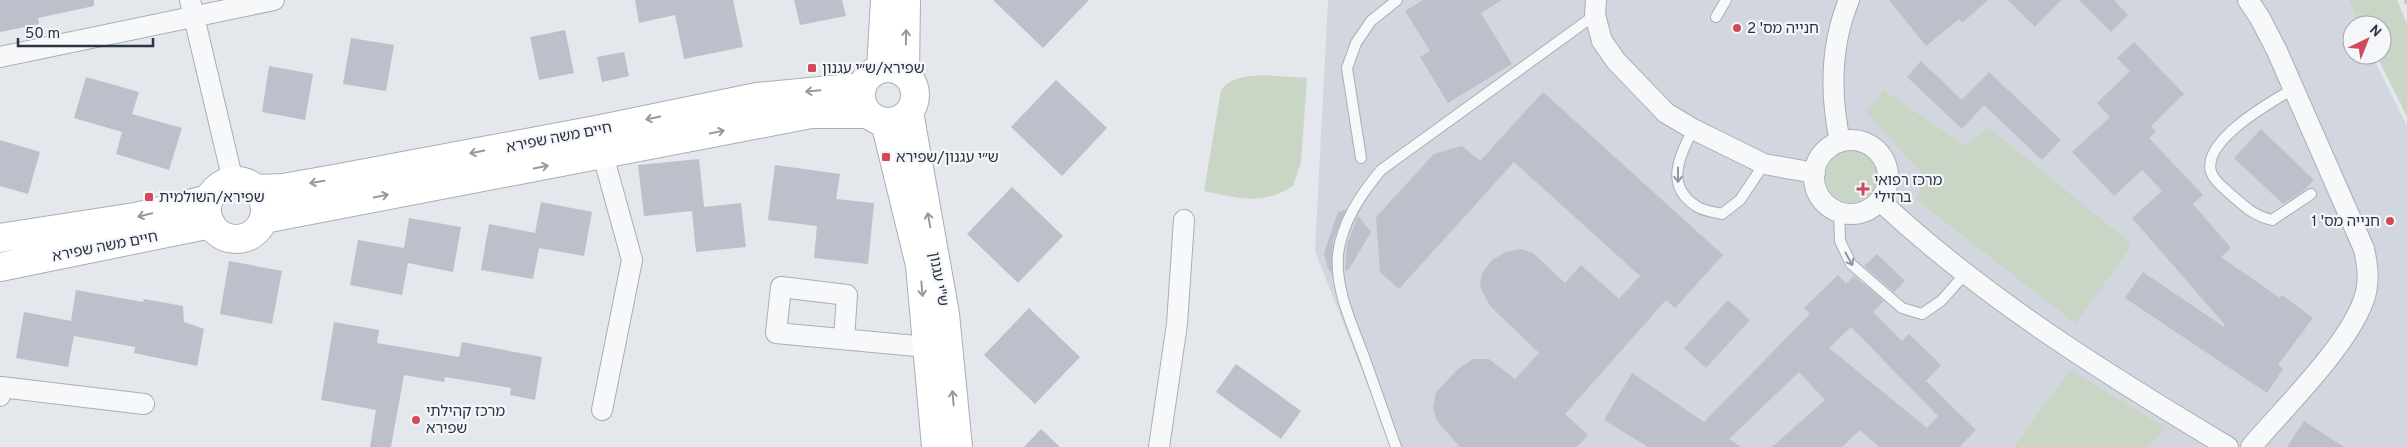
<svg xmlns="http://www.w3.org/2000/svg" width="2407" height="447" font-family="Overpass,'Noto Sans Hebrew',sans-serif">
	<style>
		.built { fill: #d2d6de }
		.green { fill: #c9d6c5 }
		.building { fill: #bbc0ca; fill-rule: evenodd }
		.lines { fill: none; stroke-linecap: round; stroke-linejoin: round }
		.lane-casing { stroke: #a9aeb7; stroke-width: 12 }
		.street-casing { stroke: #a9aeb7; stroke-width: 22 }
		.secondary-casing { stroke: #a9aeb7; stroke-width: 30 }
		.path { stroke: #c2c5cb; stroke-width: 3; stroke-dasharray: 4 4; stroke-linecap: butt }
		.lane { stroke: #f7f8fa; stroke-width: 10 }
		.street { stroke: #f7f8fa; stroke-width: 20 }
		.secondary { stroke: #fff; stroke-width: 28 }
		.oneway { stroke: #959aa2 }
		.oneway2 { stroke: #9196a0 }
		.poi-dot { fill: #d1495b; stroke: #f4f6f9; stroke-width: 2 }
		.labels { text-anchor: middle; stroke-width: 4.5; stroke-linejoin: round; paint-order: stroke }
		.poi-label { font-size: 15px; fill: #2b3445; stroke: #f4f6f9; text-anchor: start }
		.street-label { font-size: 15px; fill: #2b3445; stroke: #f4f6f9 }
	</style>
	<rect width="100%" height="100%" fill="#e4e7ec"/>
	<path class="built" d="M1328,0H2353L2360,25H2352V55H2372L2407,126V447H1392L1315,251Z"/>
	<path class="green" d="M2349,0H2397L2407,24V117L2376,55H2382V25H2361Z
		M1263,75L1307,78L1301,162L1293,186C1262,206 1238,198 1204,191L1221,90C1231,77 1248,76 1263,75Z
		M1883,90L1966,146L1989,128L2132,244L2076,324L1916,199L1925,177L1866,112Z
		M1826 176a27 27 0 1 1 54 0a27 27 0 1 1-54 0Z
		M2070,370L2165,427L2148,447H2014Z"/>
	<path class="building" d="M0,0H94V6L38,18L39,24L0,32Z
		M635,0H733L743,47L684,59L675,15L639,23Z
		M794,0H842L846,16L800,25Z
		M993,0H1089L1043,48Z
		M1423,0H1502L1481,13L1512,64L1448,103L1420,57L1430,51L1405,11Z
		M1889,0H1988L1962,23L1959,19L1926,46Z
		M2008,0H2061L2035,27Z
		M2079,0H2114L2128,15L2111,32Z
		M565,30L574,73L539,80L530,37Z
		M351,38L394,45L386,91L343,84Z
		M2134,42L2184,94L2151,126L2156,132L2149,138L2203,195L2193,204L2231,248L2221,257L2280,298L2282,295L2313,318L2278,365L2283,369L2267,393L2125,298L2143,272L2224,327L2225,325L2132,218L2162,191L2142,170L2114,196L2072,152L2110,117L2097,103L2130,71L2117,58Z
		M624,52L629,76L602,82L597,57Z
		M1921,61L1962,100L1989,72L2061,140L2042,160L1984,105L1962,129L1907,77Z
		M269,66L313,74L305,120L262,112Z
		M86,77L139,92L132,114L182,128L169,170L116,154L122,132L74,118Z
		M1056,80L1107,128L1062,176L1011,127Z
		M1543,92L1723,255L1675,308L1666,300L1565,414L1588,435L1577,447H1460L1437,421L1433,408L1436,392L1458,369L1473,359H1489L1515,379L1539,353L1490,306L1483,293L1480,286L1482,273L1492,260L1506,252L1522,249L1533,253L1565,283L1581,265L1619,299L1640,276L1514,162L1399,289L1380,272L1376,217L1434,154L1462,146L1480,161Z
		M2261,129L2314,180L2302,192L2283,204L2234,158Z
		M0,140L40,152L28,194L0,186Z
		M699,159L704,207L741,203L746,247L696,252L692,211L644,216L638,165Z
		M775,165L840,174L836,199L874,203L868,264L814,258L817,226L768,220Z
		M1012,187L1063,236L1018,283L967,234Z
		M541,202L592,212L584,256L539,248L533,279L481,270L489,224L535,233Z
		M1346,209L1333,241L1332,274L1328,269L1324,253L1338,212Z
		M1358,216L1371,232L1349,269L1345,271L1347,244Z
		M409,218L461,227L453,272L408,263L402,295L350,285L358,240L404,248Z
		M1877,254L1905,281L1894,292L1864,266Z
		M229,261L282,271L272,324L220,314Z
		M1838,275L1846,284L1854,276L1884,301L1873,312L1902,341L1909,334L1941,365L1926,381L1976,430L1959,447H1879L1860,430L1842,447H1772L1825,400L1799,372L1729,439L1741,447H1648L1604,420L1632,373L1704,422L1810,314L1804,308ZM1851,327L1938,416L1927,428L1829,348Z
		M76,290L143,302L144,299L183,306L184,322L204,329L197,366L134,353L135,347L74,336L68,367L16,358L24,312L71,321Z
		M1728,300L1750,320L1706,368L1684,348Z
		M1029,308L1080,357L1035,404L984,355Z
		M334,322L379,330L377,343L459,357L462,342L542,357L535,400L510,395L511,388L445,377L444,382L404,375L391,447H370L376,410L321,400Z
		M1236,364L1301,411L1281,439L1216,392Z
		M2304,421L2344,447H2287Z
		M1041,429L1060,447H1024Z"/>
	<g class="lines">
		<g class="lane-casing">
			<path id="lane" d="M1716,17L1726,0
				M2293,89C2271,102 2202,140 2211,172C2214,181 2222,186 2228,192C2244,206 2252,215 2272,220L2311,194
				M1693,129C1680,156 1664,185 1696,206C1703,211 1714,212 1722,214L1740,200L1764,164
				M1361,158L1347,68L1356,43L1371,21L1397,0
				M1839,212L1840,241L1851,264L1902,308L1922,314L1941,301L1966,273
				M1396,447C1385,417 1375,387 1364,357C1352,324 1335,290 1338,254C1342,222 1361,194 1381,170L1595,15"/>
		</g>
		<g class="street-casing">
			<path id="street" d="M190,0L233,181
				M1596,0L1595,15L1602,41L1616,61L1666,113L1693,129L1764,164L1815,173
				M2248,0L2260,18L2277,51L2364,249C2368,267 2370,284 2363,302C2345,349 2284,408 2251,447
				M0,57L274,0
				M1814 177a37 37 0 1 1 74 0a37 37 0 1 1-74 0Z
				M1840,142C1830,94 1830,46 1849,0
				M1880,201C1984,298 2106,374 2228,447
				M844,339L847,295L781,287L776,333L927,347
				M0,396L1,387L144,404
				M602,410L632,260L603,155
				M1159,447L1177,324L1184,220"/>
		</g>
		<g class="secondary-casing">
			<path id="secondary" d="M861 95a27 27 0 1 1 54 0a27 27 0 1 1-54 0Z
				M881,69L885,0
				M905,74L906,0
				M909,112L945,314L958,447
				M885,122L920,265L936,447
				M207 210a29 29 0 1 1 58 0a29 29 0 1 1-58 0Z
				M257,189L283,188L334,179L596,130L757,97L862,87
				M264,219L811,114H868
				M0,238L135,217L209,199
				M0,267L211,224"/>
		</g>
		<path class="path" d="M2405,0L2407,4"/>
		<use href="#lane" class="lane"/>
		<use href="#street" class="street"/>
		<use href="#secondary" class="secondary"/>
	</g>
	<defs><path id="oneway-shaft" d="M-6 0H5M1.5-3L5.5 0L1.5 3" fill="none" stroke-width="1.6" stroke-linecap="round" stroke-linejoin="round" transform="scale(1.25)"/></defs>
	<g class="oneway">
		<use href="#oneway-shaft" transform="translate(906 37) rotate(-89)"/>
		<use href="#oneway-shaft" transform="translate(813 91) rotate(175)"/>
		<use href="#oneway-shaft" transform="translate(653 118) rotate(168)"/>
		<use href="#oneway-shaft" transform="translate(717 132) rotate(-11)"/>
		<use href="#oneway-shaft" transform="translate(477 152) rotate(169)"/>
		<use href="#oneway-shaft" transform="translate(541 167) rotate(-11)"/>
		<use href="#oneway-shaft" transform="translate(317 182) rotate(171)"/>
		<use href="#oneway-shaft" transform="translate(381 196) rotate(-11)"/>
		<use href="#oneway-shaft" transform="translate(145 215) rotate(167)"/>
		<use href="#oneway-shaft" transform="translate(929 220) rotate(-100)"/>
		<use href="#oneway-shaft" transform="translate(922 289) rotate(85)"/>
		<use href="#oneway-shaft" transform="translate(953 398) rotate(-95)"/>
	</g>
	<g class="oneway2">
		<use href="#oneway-shaft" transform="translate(1678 175) rotate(90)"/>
		<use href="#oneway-shaft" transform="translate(1849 259) rotate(61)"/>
	</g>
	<g class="poi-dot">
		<circle cx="1737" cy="28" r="5"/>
		<rect x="807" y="63" width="10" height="10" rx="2.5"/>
		<rect x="881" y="152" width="10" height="10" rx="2.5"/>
		<path d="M1860.5 181.5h5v5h5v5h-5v5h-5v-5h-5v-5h5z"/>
		<rect x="144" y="192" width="10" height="10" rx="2.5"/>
		<circle cx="2390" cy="221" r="5"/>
		<circle cx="416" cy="420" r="5"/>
	</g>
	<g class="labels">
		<g class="poi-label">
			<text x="1747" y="33">חנייה מס' 2</text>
			<text x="822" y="73">שפירא/ש״י עגנון</text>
			<text x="896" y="162">ש״י עגנון/שפירא</text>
			<text x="1874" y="185">מרכז רפואי<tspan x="1874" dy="17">ברזילי</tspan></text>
			<text x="159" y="202">שפירא/השולמית</text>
			<text x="2380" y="226" text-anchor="end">חנייה מס' 1</text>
			<text x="426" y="416">מרכז קהילתי<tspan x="426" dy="17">שפירא</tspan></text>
		</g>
		<g class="street-label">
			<text transform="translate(559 137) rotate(-11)" y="5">חיים משה שפירא</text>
			<text transform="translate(105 246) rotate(-11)" y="5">חיים משה שפירא</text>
			<text transform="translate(939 279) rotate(80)" y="5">ש"י עגנון</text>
		</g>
	</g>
	<g transform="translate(2367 40) rotate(43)"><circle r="24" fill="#f4f6f9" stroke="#a4a8b1"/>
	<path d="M0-4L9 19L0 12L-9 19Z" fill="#d1495b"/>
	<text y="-8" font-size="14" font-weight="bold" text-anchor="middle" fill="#2b3445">N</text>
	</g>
	<path d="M18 38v8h135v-8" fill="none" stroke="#2b3445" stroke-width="2.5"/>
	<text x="25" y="38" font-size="15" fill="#2b3445" stroke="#f4f6f9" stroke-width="4" paint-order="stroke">50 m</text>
</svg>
